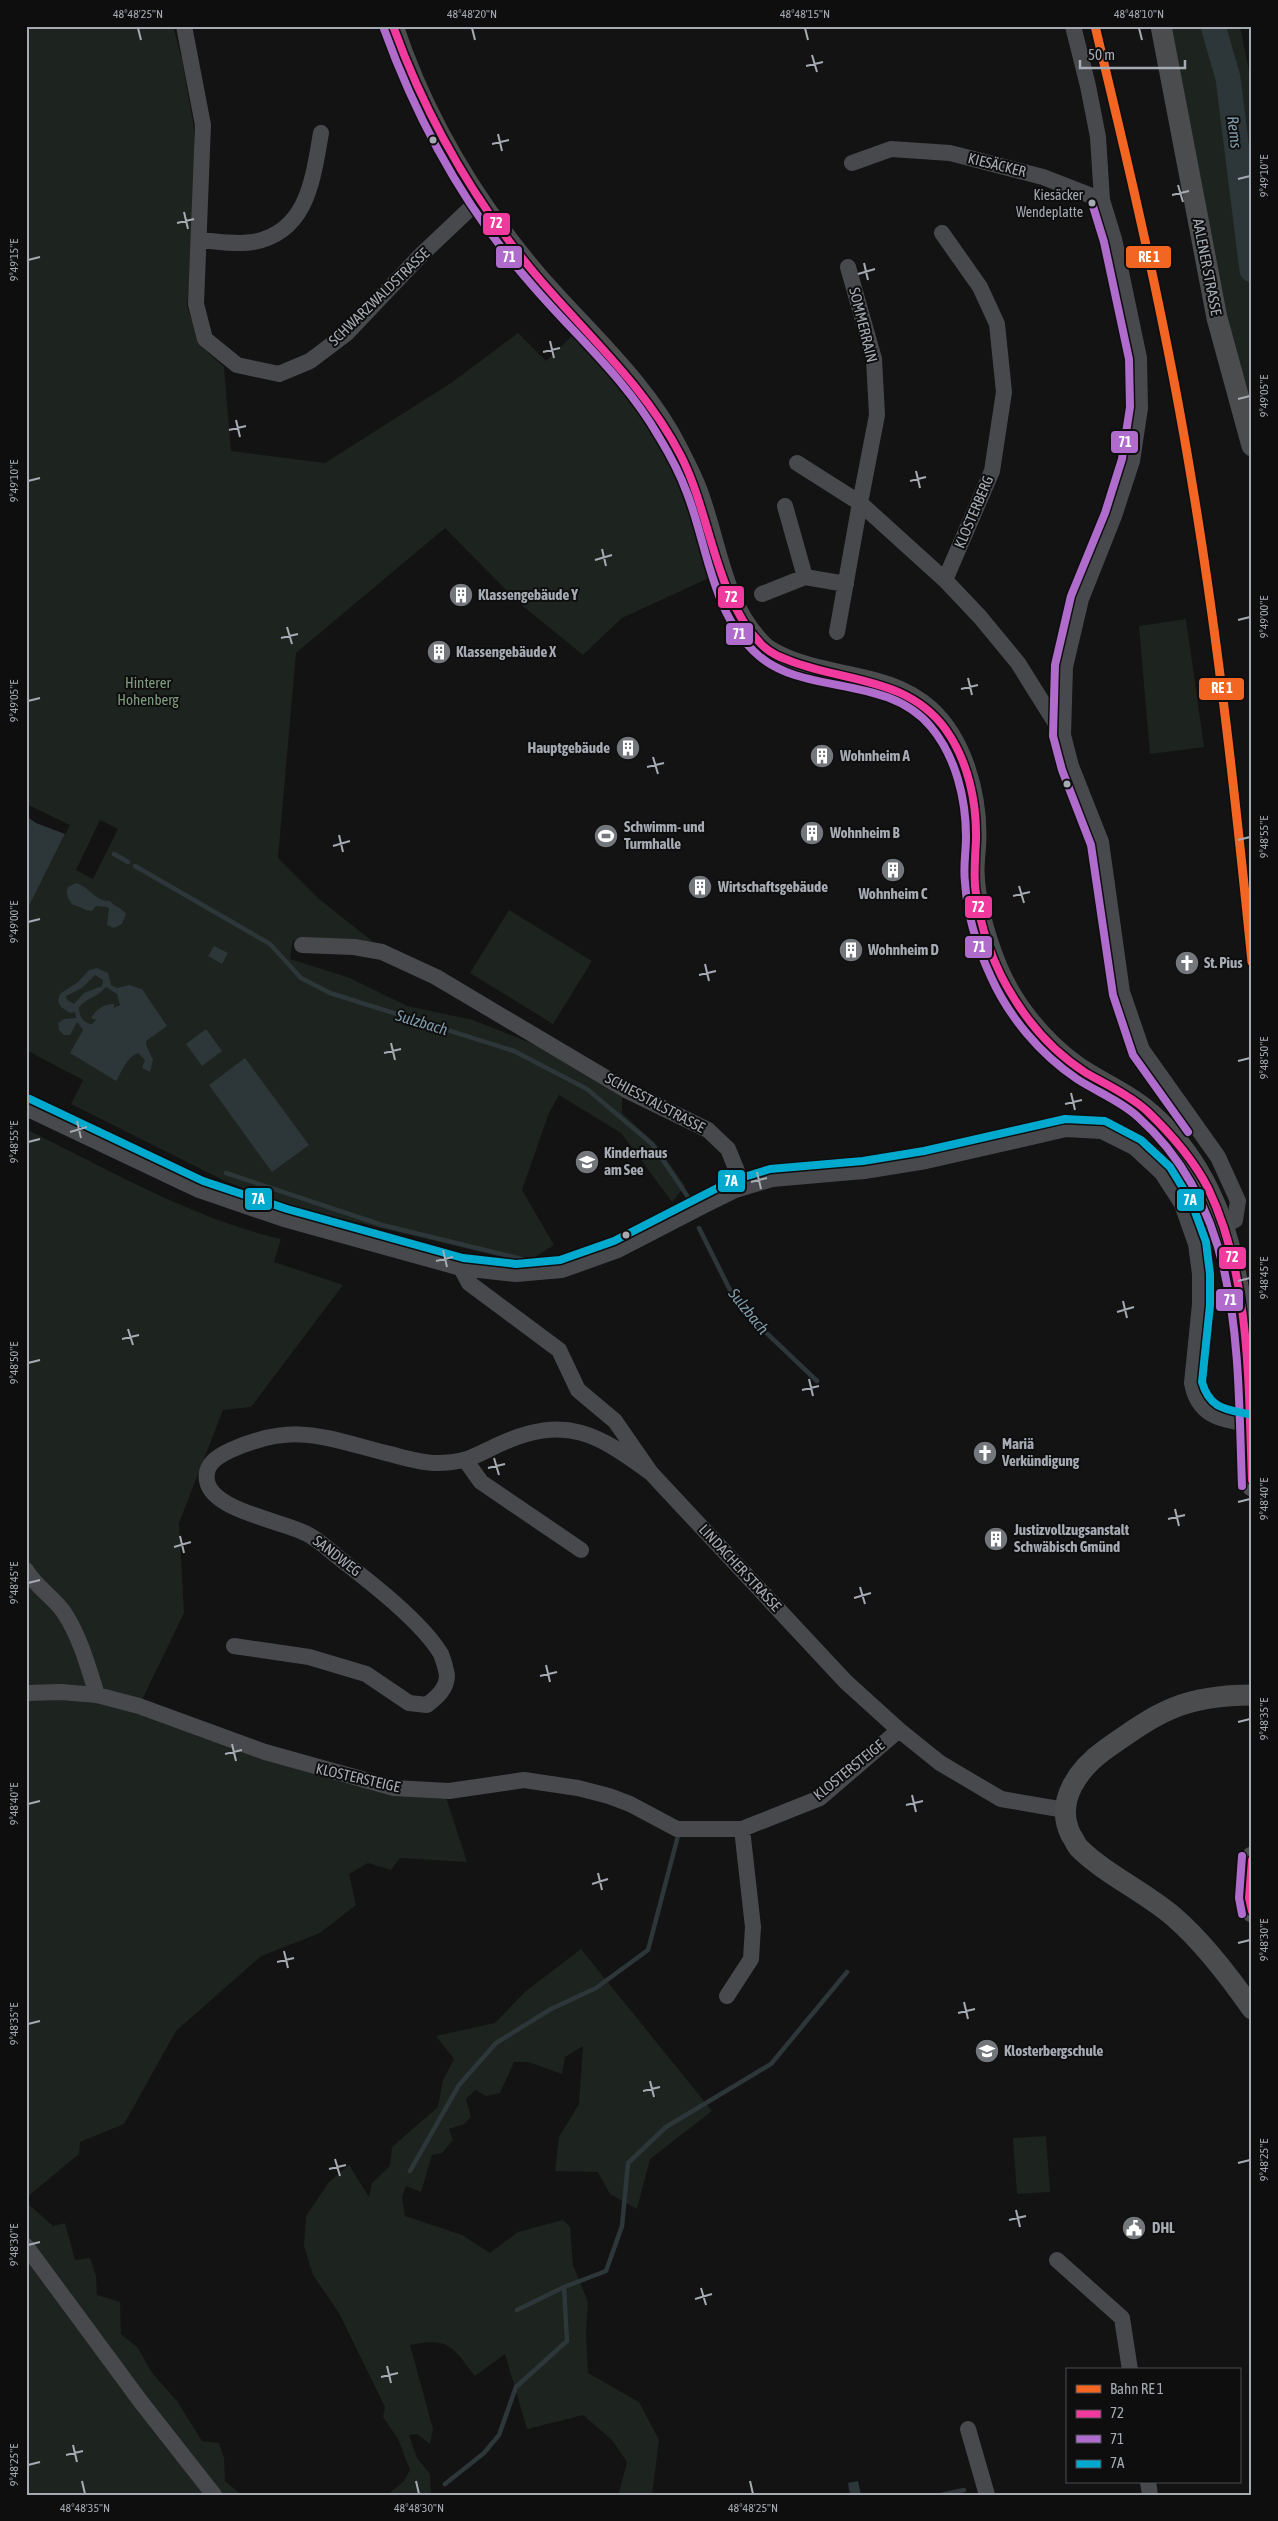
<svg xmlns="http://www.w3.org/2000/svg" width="1278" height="2521" font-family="'Asap Condensed',sans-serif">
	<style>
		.green { fill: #1d231e; fill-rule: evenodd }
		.water { fill: #2d3639; fill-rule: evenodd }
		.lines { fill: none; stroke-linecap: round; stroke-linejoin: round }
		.stream { stroke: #2d3639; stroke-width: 4.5 }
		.river { stroke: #2d3639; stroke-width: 25 }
		.minor { stroke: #48494c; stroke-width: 16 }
		.major { stroke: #4a4c4e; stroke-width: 21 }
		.bus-1-casing { stroke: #0e0e0f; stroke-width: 11 }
		.bus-2-casing { stroke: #0e0e0f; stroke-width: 11 }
		.bus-3-casing { stroke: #0e0e0f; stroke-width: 11 }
		.bus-1 { stroke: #f13a9d; stroke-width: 8 }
		.bus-2 { stroke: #b06ccc; stroke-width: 8 }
		.bus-3 { stroke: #00a9ce; stroke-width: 8 }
		.rail-1-casing { stroke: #0e0e0f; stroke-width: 12 }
		.rail-1 { stroke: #f26522; stroke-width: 9 }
		.ticks { fill: none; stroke: #a6abb3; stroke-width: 2 }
		.bus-dot { fill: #a6abb3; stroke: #0e0e0f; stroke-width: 2 }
		.labels { text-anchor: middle; stroke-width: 4; stroke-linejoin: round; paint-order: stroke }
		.bus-label { font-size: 14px; fill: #a6abb3; stroke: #0e0e0f; text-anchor: end }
		.street-label { font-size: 15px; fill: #a6abb3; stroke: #0e0e0f }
		.poi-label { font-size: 15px; font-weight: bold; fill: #a6abb3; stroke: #0e0e0f; text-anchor: start }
		.park-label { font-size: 15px; fill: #809c7f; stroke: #0e0e0f }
		.water-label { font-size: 16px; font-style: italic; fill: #809cab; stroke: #0e0e0f }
		.line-badge { stroke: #0e0e0f; stroke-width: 2 }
		.badge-label { font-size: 14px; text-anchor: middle; font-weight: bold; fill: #fff }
		.neatline { fill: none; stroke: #a6abb3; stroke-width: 2 }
		.ticks-label { font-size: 12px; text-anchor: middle; fill: #a6abb3 }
	</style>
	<rect width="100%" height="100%" fill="#131314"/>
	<path class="green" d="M26,26H173L182,60L194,128V235L187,306L201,346L224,367L231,451L325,463L451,383L518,333L546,361L573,335L640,403L695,501L711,577L622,618L583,655L518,602L445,528L296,653L278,858L319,899L372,941L628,1081L622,1097V1113L656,1144L685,1186L672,1202L621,1133L559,1095L549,1113L522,1190L554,1245L535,1257L498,1256L293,1207L227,1182L71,1104L83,1080L26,1050V912L70,825L26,804ZM100,820L118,829L93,879L76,870ZM293,940L375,954L495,1014L551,1051L473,1020L407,1006L350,978L290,959Z
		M1171,26H1240L1252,86V424L1244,401Z
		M1186,619L1204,747L1150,754L1139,626Z
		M509,910L592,961L553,1024L470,973Z
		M26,1129C105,1168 196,1220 281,1239L274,1262L343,1285L251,1407L223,1410L179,1523L184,1613L139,1706L265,1752L444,1791L467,1862L400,1858L391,1870L368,1863L349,1874L356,1905L320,1933L261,1956L176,2031L124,2124L80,2142L79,2154L26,2198Z
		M581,1949L712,2111L650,2159L637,2209L610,2194L598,2172L555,2171L559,2137L579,2104L583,2046L565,2057L562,2074L528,2062H514L500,2093L486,2096L475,2090L466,2099L471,2117L464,2124L449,2129L453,2140L442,2153L432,2155L421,2192L406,2186L402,2197L405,2216L462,2235L490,2253L518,2232L563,2220L570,2227L573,2265L588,2302L586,2333L588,2373L639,2402L659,2440L652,2495L619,2493L627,2462L612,2440L583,2415L527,2429L505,2354L475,2376C452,2347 450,2337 410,2345L433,2429L430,2444L417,2434L409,2435L417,2458L430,2474L431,2495H387L404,2481L410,2470L398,2439L383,2417L385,2407L339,2313L313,2275L304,2246L306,2216L329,2182L349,2165L369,2197L372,2183L390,2166L392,2147L438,2107L443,2080L454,2059L436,2036L495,2023L526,1991Z
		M1046,2136L1050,2192L1017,2194L1013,2138Z
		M26,2202L53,2226L65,2223L75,2260L90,2258L96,2276L97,2295L120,2302L121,2334L138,2348L152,2373L177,2401L202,2441L219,2443L224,2458L225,2481L242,2495H26Z"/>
	<path class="water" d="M26,816L36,823L65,834L26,912Z
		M76,883C90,887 94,901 110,901C115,907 122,908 126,914L122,924L114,928L107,925L109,909L107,907L96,906L92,911C85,911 80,906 73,905C68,900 65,894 68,887Z
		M214,946L228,953L222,964L208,956Z
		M97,968L108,973L111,985L117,988L129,985L142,989L167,1026L146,1041V1045L153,1060L150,1072L142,1068L145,1060L138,1053C127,1057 122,1071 116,1081L70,1053L83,1030L77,1022L70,1035H64L59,1030L58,1023L64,1019L76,1018L75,1012L70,1013L61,1007L58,1001L60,994L78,982L89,970ZM95,975L103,980L102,986L84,993L74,1004L67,1000L66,996L82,988ZM106,987L117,994L120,1005L114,1008V1004C103,1004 97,1009 91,1018L96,1020L92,1024C82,1023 79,1015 79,1007C87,998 98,997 106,987Z
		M206,1029L222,1051L202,1066L186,1044Z
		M245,1058L309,1145L272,1172L209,1085Z
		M858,2481L861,2495H850L848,2483Z"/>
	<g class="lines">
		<path class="stream" d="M114,854L128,862
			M135,866L270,944L301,978L330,993L514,1051L587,1089L652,1144L690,1200
			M226,1173L382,1225L534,1262L538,1265
			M699,1228L733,1296L752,1319L817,1381
			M410,2171L459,2085L496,2043L551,2009L596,1988L648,1950L679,1832
			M517,2310L564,2287
			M445,2484L484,2453L499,2435L516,2387L567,2341L564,2287L606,2271L622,2226L628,2163L666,2127L771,2064L847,1972
			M941,2495L964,2490"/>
		<path class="river" d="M1213,26L1228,78L1252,270"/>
		<path class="minor" d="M184,26L203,125L196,304L205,339L237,365L279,374L310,361L347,333L422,254L478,201
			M1073,26L1088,86L1098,137L1102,200L1114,239L1139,358L1140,408L1132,461L1114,516L1081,599L1065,667L1063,735L1071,766L1101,842L1122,992L1142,1050L1218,1157L1238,1201L1235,1220L1224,1226
			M852,163L891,149L950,153L1043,177L1102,200
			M942,233L980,287L997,324L1004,392L992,471L945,580L980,617L1018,663L1063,735
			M199,240C217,241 236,245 253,242C308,232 313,178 321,133
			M848,267L874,359L877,415L860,503L945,580
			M797,463L860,503L837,632
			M785,506L805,577
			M762,594L805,577L846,584
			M302,945L354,947L382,952L436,977L628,1091L708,1130L728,1149L737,1171L735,1190
			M26,1108L199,1190L284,1219L461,1268L516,1274L562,1270L618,1250L705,1205L735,1190L772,1179L864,1171L926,1161L1066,1129L1102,1131L1134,1147L1162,1173L1182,1204L1196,1244L1200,1274V1304L1192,1383C1198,1416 1220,1419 1248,1424
			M461,1268L469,1283L559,1350L578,1390L615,1421L651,1473L846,1682L899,1730L940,1763L1001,1799L1065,1810
			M466,1461L481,1482L581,1550
			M26,1570C36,1587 52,1596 63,1611C80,1636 88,1666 97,1695L61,1692L26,1693
			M234,1646L309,1657L366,1674L409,1703L427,1705C437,1697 447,1689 447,1675C446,1669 443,1659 441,1654C422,1622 369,1581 339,1558C330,1551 320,1541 309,1535C286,1521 213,1512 207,1481C204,1464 218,1456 231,1450C294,1422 323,1437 386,1453C402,1457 420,1463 436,1463C467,1463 474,1456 500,1444C566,1414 598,1434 651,1473
			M97,1695L139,1706L265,1752L394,1788L449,1791L524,1780L578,1788L609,1796L630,1804L677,1829H742L820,1798L899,1730
			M727,1996L751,1959L753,1927L742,1829
			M26,2246L141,2402L214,2495
			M1057,2260L1122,2318L1130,2370
			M968,2429L987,2495
			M1148,2482L1150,2495"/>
		<path class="major" d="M393,26C424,119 473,201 536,275C584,331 645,383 678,450C686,466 695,482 700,499C718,550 723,608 764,647C770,653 779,656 787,660C834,680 890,674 930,711C962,741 976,792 976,835C976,847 974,859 974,871C975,904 985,937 997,967C1013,1005 1042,1041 1075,1065C1097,1081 1123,1091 1144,1108C1256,1198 1245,1357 1252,1486
			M1161,26L1217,318L1252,446
			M1252,1695C1185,1695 1159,1711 1106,1749C1079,1768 1054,1801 1071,1835C1074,1839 1076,1845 1079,1848C1105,1874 1145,1892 1174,1917C1204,1943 1229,1976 1252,2009
			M1252,1857L1249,1898L1252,1912"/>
		<g class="bus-1-casing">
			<path id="bus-1" d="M393,26C426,117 473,200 536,275C586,334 645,386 681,456C711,515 715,598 762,645C771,654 782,658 793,662C847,682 909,678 946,730C968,761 977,802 976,841C975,856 974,870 975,886C979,926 994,969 1017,1003C1035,1031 1058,1055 1086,1073C1107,1085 1129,1095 1147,1111C1171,1134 1193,1159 1208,1188C1251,1278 1248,1383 1252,1480
				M1252,1860L1249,1898L1252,1911"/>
		</g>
		<g class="bus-2-casing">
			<path id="bus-2" d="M384,29C418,123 466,210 532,285C575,335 626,379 659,437C670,455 680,474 687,493C708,547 712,616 759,656C806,696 887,674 931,727C956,757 966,799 966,837C966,852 963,867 965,882C967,914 977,947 991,977C1009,1017 1040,1054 1077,1079C1097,1092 1121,1101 1138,1117C1244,1211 1237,1357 1242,1486
				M1092,203L1104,242L1129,359L1130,407L1122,459L1105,513L1071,596L1055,665L1053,736L1062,770L1091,845L1113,995L1133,1055L1188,1132
				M1242,1856L1239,1898L1242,1914"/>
		</g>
		<g class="bus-3-casing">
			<path id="bus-3" d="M30,1099L203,1181L287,1209L463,1258L516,1264L560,1260L614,1241L731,1181L770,1169L863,1161L924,1151L1065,1119L1105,1121L1141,1140L1170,1167L1191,1201L1206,1242L1210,1274V1305L1202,1382C1210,1410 1227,1409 1252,1415"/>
		</g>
		<use href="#bus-1" class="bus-1"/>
		<use href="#bus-2" class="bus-2"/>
		<use href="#bus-3" class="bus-3"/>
		<g class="rail-1-casing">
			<path id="rail-1" d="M1095,26C1132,179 1168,333 1193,489C1219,646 1236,804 1252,962"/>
		</g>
		<use href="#rail-1" class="rail-1"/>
	</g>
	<path class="ticks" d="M138,28L141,40M472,28L475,40M805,28L808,40M1139,28L1142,40M812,55L817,72M806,66L823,62M498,134L502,151M492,144L509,140M1238,179L1250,176M1178,185L1183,202M1172,195L1189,191M184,212L188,229M177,223L194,219M28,260L40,257M864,263L868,280M858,274L875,269M550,341L554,358M543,352L560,348M1238,399L1250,396M236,420L240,437M229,430L246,426M916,471L920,488M28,481L40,478M910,481L926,477M602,549L606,566M595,560L612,555M1238,620L1250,617M287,627L292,644M281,638L298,634M968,678L972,695M961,689L978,685M28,701L40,698M653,757L658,774M647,767L664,763M339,835L343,852M1238,840L1250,837M333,846L350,841M1019,886L1024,903M1013,896L1030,892M28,922L40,919M705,964L709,981M699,975L716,971M391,1043L395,1060M384,1053L401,1049M1238,1061L1250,1058M1071,1093L1075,1110M1065,1104L1082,1100M77,1121L81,1138M70,1132L87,1127M28,1142L40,1139M757,1172L761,1189M751,1182L767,1178M443,1250L447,1267M436,1261L453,1257M1238,1281L1250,1278M1123,1301L1127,1318M1117,1312L1134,1307M128,1329L133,1345M122,1339L139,1335M28,1363L40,1360M809,1379L813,1396M802,1390L819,1386M494,1458L499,1475M488,1468L505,1464M1238,1502L1250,1499M1175,1509L1179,1526M1168,1519L1185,1515M180,1536L184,1553M174,1547L191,1542M28,1583L40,1580M860,1587L865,1604M854,1598L871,1593M546,1665L550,1682M540,1676L557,1672M1238,1722L1250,1719M232,1744L236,1761M225,1754L242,1750M912,1795L916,1812M28,1804L40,1801M906,1805L923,1801M598,1873L602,1890M592,1884L608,1879M1238,1943L1250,1940M284,1951L288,1968M277,1962L294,1958M964,2002L968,2019M958,2013L975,2009M28,2024L40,2021M650,2081L654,2097M643,2091L660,2087M335,2159L340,2176M1238,2163L1250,2160M329,2169L346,2165M1016,2210L1020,2227M1009,2220L1026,2216M28,2245L40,2242M701,2288L706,2305M695,2299L712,2294M387,2366L391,2383M381,2377L398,2373M73,2445L77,2462M66,2455L83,2451M28,2465L40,2462M82,2481L85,2494M416,2481L419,2494M750,2481L753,2494"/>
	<defs>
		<g id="building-disc" transform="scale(1.25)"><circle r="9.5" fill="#73767b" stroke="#0e0e0f"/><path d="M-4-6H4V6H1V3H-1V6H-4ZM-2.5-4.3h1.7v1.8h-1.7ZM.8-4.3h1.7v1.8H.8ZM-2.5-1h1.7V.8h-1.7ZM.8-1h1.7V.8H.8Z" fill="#fff"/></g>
		<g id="stadium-disc" transform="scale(1.25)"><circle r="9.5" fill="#73767b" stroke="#0e0e0f"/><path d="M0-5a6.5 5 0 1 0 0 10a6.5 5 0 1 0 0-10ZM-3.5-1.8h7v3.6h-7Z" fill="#fff"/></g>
		<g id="church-disc" transform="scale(1.25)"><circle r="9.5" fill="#73767b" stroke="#0e0e0f"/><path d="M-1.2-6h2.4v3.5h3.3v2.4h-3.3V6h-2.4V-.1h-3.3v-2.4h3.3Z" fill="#fff"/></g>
		<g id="school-disc" transform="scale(1.25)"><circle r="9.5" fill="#73767b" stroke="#0e0e0f"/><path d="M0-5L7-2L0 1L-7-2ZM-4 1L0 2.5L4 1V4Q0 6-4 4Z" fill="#fff"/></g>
		<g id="civic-disc" transform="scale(1.25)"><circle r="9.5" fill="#73767b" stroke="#0e0e0f"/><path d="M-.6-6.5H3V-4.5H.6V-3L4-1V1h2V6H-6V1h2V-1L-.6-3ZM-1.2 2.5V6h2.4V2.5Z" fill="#fff"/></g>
	</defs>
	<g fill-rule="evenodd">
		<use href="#building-disc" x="461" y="595"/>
		<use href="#building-disc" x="439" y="652"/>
		<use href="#building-disc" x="628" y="748"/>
		<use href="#building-disc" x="822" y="756"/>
		<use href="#building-disc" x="812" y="833"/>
		<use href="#stadium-disc" x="606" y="836"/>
		<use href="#building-disc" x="893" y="870"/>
		<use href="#building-disc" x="700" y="887"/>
		<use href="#building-disc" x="851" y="950"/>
		<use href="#church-disc" x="1187" y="963"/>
		<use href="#school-disc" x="587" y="1162"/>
		<use href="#church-disc" x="985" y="1453"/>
		<use href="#building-disc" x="996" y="1539"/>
		<use href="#school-disc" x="987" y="2051"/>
		<use href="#civic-disc" x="1134" y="2228"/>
	</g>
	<g class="bus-dot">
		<circle cx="433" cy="140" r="4.5"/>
		<circle cx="1092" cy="203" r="4.5"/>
		<circle cx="1067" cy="784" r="4.5"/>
		<circle cx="626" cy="1235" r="4.5"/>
	</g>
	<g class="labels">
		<g class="bus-label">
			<text x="1083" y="200">Kiesäcker<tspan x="1083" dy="17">Wendeplatte</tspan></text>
		</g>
		<g class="street-label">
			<text transform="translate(997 165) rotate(14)" y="5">KIESÄCKER</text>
			<text transform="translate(1207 267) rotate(79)" y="5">AALENER STRASSE</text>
			<text transform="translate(379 297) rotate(-44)" y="5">SCHWARZWALDSTRASSE</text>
			<text transform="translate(863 325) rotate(76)" y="5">SOMMERRAIN</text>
			<text transform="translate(974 512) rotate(-67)" y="5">KLOSTERBERG</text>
			<text transform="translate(655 1103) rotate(28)" y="5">SCHIESSTALSTRASSE</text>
			<text transform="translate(337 1556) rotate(38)" y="5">SANDWEG</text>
			<text transform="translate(740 1568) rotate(47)" y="5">LINDACHER STRASSE</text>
			<text transform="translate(849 1770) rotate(-39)" y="5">KLOSTERSTEIGE</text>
			<text transform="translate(358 1778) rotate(13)" y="5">KLOSTERSTEIGE</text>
		</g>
		<g class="poi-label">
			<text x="478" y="600">Klassengebäude Y</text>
			<text x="456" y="657">Klassengebäude X</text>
			<text x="610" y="753" text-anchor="end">Hauptgebäude</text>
			<text x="840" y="761">Wohnheim A</text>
			<text x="624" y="832">Schwimm- und<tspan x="624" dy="17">Turmhalle</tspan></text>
			<text x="830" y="838">Wohnheim B</text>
			<text x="718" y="892">Wirtschaftsgebäude</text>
			<text x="893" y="899" text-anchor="middle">Wohnheim C</text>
			<text x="868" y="955">Wohnheim D</text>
			<text x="1204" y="968">St. Pius</text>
			<text x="604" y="1158">Kinderhaus<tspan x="604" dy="17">am See</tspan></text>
			<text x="1002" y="1449">Mariä<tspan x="1002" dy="17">Verkündigung</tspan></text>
			<text x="1014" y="1535">Justizvollzugsanstalt<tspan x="1014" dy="17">Schwäbisch Gmünd</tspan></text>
			<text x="1004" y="2056">Klosterbergschule</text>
			<text x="1152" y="2233">DHL</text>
		</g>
		<g class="park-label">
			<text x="148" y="688">Hinterer<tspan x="148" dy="17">Hohenberg</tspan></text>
		</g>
		<g class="water-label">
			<text transform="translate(1235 132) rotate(83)" y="6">Rems</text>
			<text transform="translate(422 1022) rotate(17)" y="6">Sulzbach</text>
			<text transform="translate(749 1311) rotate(51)" y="6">Sulzbach</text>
		</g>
	</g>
	<g class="line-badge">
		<rect x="482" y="212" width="29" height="24" rx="5" fill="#f13a9d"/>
		<rect x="1125" y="245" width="47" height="24" rx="5" fill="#f26522"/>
		<rect x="495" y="245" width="28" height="24" rx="5" fill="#b06ccc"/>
		<rect x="1110" y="430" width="29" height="24" rx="5" fill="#b06ccc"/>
		<rect x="717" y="585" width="28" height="24" rx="5" fill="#f13a9d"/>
		<rect x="725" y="622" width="29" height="24" rx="5" fill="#b06ccc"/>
		<rect x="1198" y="677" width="47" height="24" rx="5" fill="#f26522"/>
		<rect x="964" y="895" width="29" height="24" rx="5" fill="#f13a9d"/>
		<rect x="964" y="935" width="29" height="24" rx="5" fill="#b06ccc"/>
		<rect x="717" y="1169" width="29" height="24" rx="5" fill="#00a9ce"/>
		<rect x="244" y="1187" width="29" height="24" rx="5" fill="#00a9ce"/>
		<rect x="1176" y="1188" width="29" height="24" rx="5" fill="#00a9ce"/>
		<rect x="1218" y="1246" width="29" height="24" rx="5" fill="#f13a9d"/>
		<rect x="1215" y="1288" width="29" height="24" rx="5" fill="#b06ccc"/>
	</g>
	<g class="badge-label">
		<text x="496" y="228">72</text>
		<text x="1149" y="262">RE 1</text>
		<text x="509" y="262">71</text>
		<text x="1125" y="447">71</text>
		<text x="731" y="602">72</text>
		<text x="739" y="639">71</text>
		<text x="1222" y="693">RE 1</text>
		<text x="978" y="912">72</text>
		<text x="979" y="952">71</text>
		<text x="731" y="1186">7A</text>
		<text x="258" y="1204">7A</text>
		<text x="1190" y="1205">7A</text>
		<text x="1232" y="1262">72</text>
		<text x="1230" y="1305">71</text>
	</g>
	<rect width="1278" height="2521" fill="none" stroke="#0e0e0f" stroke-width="55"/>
	<rect x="1066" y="2368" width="175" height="115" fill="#0e0e0f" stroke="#4b4d51"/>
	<rect x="1076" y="2385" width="25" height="8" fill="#f26522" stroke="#4b4d51"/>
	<text x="1110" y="2394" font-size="15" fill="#a6abb3">Bahn RE 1</text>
	<rect x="1076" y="2410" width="25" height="8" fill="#f13a9d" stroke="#4b4d51"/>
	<text x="1110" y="2418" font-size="15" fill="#a6abb3">72</text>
	<rect x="1076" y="2435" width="25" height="8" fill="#b06ccc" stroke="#4b4d51"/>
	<text x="1110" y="2444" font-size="15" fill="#a6abb3">71</text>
	<rect x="1076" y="2460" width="25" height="8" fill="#00a9ce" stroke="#4b4d51"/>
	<text x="1110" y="2468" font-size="15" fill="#a6abb3">7A</text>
	<path d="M1080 60v8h105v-8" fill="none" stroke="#a6abb3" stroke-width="2.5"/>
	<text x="1088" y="60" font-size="15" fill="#a6abb3" stroke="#0e0e0f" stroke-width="4" paint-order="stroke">50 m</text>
	<rect x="28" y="28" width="1222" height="2466" class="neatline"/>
	<g class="ticks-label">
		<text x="138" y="18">48°48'25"N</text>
		<text x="472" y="18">48°48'20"N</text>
		<text x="805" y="18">48°48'15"N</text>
		<text x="1139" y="18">48°48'10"N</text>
		<text transform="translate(1264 176) rotate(-90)" y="4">9°49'10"E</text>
		<text transform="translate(14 260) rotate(-90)" y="4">9°49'15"E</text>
		<text transform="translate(1264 396) rotate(-90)" y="4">9°49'05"E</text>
		<text transform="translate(14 481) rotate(-90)" y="4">9°49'10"E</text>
		<text transform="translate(1264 617) rotate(-90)" y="4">9°49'00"E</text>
		<text transform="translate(14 701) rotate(-90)" y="4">9°49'05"E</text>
		<text transform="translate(1264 837) rotate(-90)" y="4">9°48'55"E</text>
		<text transform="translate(14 922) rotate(-90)" y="4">9°49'00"E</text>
		<text transform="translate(1264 1058) rotate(-90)" y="4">9°48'50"E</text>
		<text transform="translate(14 1142) rotate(-90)" y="4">9°48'55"E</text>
		<text transform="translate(1264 1278) rotate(-90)" y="4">9°48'45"E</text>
		<text transform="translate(14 1363) rotate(-90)" y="4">9°48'50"E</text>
		<text transform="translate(1264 1499) rotate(-90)" y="4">9°48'40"E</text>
		<text transform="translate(14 1583) rotate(-90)" y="4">9°48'45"E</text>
		<text transform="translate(1264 1719) rotate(-90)" y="4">9°48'35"E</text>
		<text transform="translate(14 1804) rotate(-90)" y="4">9°48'40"E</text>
		<text transform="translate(1264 1940) rotate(-90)" y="4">9°48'30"E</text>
		<text transform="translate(14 2024) rotate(-90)" y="4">9°48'35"E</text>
		<text transform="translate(1264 2160) rotate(-90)" y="4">9°48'25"E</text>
		<text transform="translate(14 2245) rotate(-90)" y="4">9°48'30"E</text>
		<text transform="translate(14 2465) rotate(-90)" y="4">9°48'25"E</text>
		<text x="85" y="2512">48°48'35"N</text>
		<text x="419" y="2512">48°48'30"N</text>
		<text x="753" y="2512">48°48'25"N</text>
	</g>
</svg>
